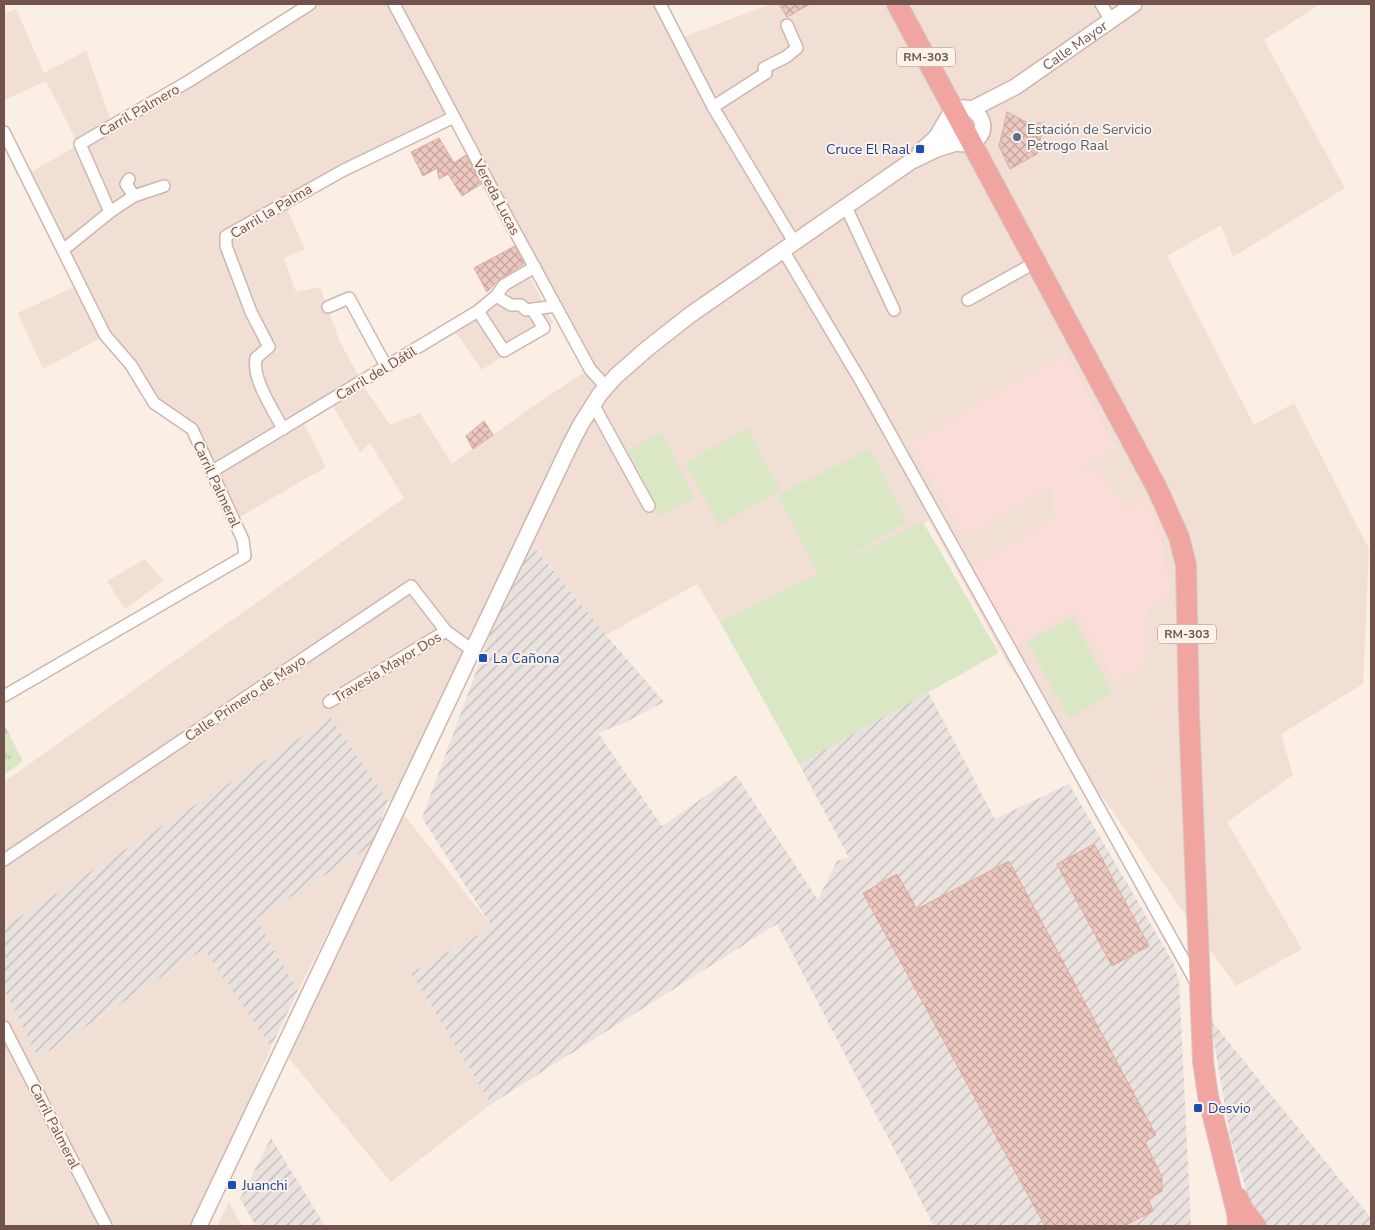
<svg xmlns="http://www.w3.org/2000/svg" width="1375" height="1230" font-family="'Nunito Sans',sans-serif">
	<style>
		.residential { fill: #f1ded4; fill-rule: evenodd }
		.commercial { fill: #faddd9 }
		.industrial { fill: url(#industrial-furrows) }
		.grass { fill: url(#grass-tufts) }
		.pitch { fill: #d9e7c4 }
		.building { fill: url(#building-cross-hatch); stroke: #dfaca0 }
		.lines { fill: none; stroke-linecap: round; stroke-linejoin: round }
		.street-casing { stroke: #cdb6af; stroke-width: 14 }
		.secondary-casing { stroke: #cfb5ac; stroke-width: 18 }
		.highway-casing { stroke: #d4cbc9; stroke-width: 22 }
		.street { stroke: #fff; stroke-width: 11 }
		.secondary { stroke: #fff; stroke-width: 15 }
		.highway { stroke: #f0a5a0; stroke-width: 20 }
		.service-dot { fill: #5c6f8a; stroke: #fdf2ea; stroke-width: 2 }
		.transit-dot { fill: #1a4fb4; stroke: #fdf2ea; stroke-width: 2 }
		.labels { text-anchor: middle; stroke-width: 4; stroke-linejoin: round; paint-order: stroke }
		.shield { fill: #fdf2ea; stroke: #9b827b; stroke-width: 1 }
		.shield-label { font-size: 12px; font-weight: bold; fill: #71524c }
		.street-label { font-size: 14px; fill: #71524c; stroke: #fdf2ea }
		.service-label { font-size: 14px; fill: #4e5e75; stroke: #fdf2ea; text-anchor: start }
		.transit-label { font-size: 14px; fill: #164399; stroke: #fdf2ea; text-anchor: start }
	</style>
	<defs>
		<pattern id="industrial-furrows" width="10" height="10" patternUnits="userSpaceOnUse" patternTransform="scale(1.25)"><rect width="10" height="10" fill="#eae2df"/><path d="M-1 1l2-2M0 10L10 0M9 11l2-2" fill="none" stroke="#c2bab7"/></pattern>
		<pattern id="grass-tufts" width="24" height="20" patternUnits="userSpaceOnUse" patternTransform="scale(1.25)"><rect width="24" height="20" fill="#d9e7c4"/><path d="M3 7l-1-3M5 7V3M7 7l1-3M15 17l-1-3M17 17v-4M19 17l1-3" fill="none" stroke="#b4bea1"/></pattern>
		<pattern id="building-cross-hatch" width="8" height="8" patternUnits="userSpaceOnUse" patternTransform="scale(1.25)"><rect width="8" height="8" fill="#edc8be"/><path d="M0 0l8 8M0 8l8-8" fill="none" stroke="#c4a59d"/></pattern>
	</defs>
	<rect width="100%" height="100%" fill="#faeee5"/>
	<path class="residential" d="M308,4h351l19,35 90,-34v-1h552l-56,36 81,148 -112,69 -12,-32 -54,31 87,169 40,-22 75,146 -6,135 -82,50 12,41 -66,47 75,127 -66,37 -228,-322 -79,-144 -209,102 -23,-38 -91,51 -79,-98 -129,270 94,120 -81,46 80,131 -100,78 -108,-131 115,-244 -10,-6 -57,-83 -327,209v-145l400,-284 -34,-55 -10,9 -30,-51 -29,17 25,49 -92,53 -42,-91 -38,-26 -48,-68 -63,34 -25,-56 62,-29 -54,-109 54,-31zM454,117l136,252 -48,31 -90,64 -32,-51 -30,12 -24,-35 -27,-50 -19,-53 -24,5 -12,-34 21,-9 -21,-47z
		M16,9l28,64 42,-22 24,67 -34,22 -30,-59 -42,19v-86z
		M528,273l25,49 -71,48 -27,-39 55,-34 -6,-12z
		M145,559l18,22 -38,28 -18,-28z
		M372,845l-74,146 -42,-72z
		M204,949l67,98 -73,179h-194v-237l34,69z
		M229,1202l13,24h-25z"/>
	<path class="commercial" d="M1066,353l50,95 -43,26 23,-7 32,41 18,-10 13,31 4,16 7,51 -23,13 -2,53 -28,22 -43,-75 -58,36 -44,-78 82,-49 -2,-32 -87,51 -56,-93z"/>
	<path class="industrial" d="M526,537l80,98 58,67 -38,20 -28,11 64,93 74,-51 82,125 19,-39 12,-3 -50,-94 129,-72 67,127 74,-35 105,180 5,18 12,244h-257l-157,-302 -286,180 -80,-131 81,-46 -70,-109z
		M331,718l57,83 -16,44 -116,74 42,72 -27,56 -67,-98 -166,109 -34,-69v-62z
		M1210,1019l161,199v8h-99l-5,-1 -18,-27 -18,-57z
		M271,1138l54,88h-69l-16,-27z"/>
	<path class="grass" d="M4,724l19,37 -19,14z"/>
	<path class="pitch" d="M748,428l16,33 17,29 -62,35 -34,-62z
		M662,432l32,66 -33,18 -33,-66z
		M870,449l37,73 -80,47 96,-47 76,131 -200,111 -79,-142 98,-48 -40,-79z
		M1072,618l40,75 -43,25 -41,-76z"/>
	<path class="building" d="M779,4h31l-23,13z
		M1007,112l21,11h16l-7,31 -27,15 -11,-23z
		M439,138l15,25 12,-8 15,29 -19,12 -14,-22 -9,5 -2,-11 -14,8 -12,-24z
		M515,246l9,18 -24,15 -13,13 -13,-24z
		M484,421l9,14 -20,14 -7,-13z
		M1094,844l55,102 -37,20 -55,-102z
		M1009,861l147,274 -11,7 17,35v14l-14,8 5,12 -29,15h-79l-182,-333 34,-19 20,35z"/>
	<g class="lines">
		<g class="street-casing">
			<path id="street" d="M394,4l111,209 85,156 16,18
				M660,4l53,103 81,135
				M1101,4l10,16
				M713,107l53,-34 -2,-5 22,-11 11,-9 -10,-23
				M4,132l101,203 26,30 23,38 38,26 51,111 2,16 -241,140
				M134,196l30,-10
				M846,207l48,103
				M110,212l24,-16 -8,-12 3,-5
				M63,250l47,-38 -30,-68 109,-63 121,-77
				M783,250l79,133 335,601
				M496,296l15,9h10l5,5 30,-4
				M968,300l68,-38
				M328,307l21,-9 37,68
				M478,311l26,40 40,-23 -12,-19
				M593,404l56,102
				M283,429c-10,-20 -31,-49 -27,-71l13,-11 -18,-35 -25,-66v-10l118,-66 110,-53
				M211,472l267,-161 18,-15 8,-11 31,-18
				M329,702l117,-71
				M4,860l407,-274 35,45 26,19
				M4,1027l102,199"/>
		</g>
		<g class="secondary-casing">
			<g id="secondary">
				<path id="s1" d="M972,109l43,-22 119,-83"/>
				<path d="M920,152c5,-5 12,-10 17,-16 8,-11 12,-30 29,-28 6,0 12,5 15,11 12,28 -41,37 -35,2"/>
				<path d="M199,1226l372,-783 10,-19 19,-30 16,-18 32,-28 42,-33 220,-153 27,-13 19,-6"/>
			</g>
		</g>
		<g class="highway-casing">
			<path id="highway" d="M897,4l260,484 22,49 7,28 3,148 14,348 5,35 29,117 1,13
				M1238,1198l5,11 13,17"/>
		</g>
		<use href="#street" class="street"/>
		<use href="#secondary" class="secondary"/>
		<use href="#highway" class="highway"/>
	</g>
	<circle class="service-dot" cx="1017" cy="137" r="5"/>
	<g class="transit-dot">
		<rect x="915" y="144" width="10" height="10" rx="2.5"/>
		<rect x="478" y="653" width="10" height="10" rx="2.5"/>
		<rect x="1193" y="1103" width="10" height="10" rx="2.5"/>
		<rect x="227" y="1180" width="10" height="10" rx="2.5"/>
	</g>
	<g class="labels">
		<g class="shield">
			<rect x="897" y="47.5" width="58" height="19" rx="4"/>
			<rect x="1158" y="624.5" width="58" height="19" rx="4"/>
		</g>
		<g class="shield-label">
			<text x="926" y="61">RM-303</text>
			<text x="1187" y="638">RM-303</text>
		</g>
		<g class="street-label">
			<text dy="5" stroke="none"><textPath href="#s1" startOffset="121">Calle Mayor</textPath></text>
			<text transform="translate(139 110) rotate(-30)" y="5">Carril Palmero</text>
			<text transform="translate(497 197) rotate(62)" y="5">Vereda Lucas</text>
			<text transform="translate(271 211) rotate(-31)" y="5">Carril la Palma</text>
			<text transform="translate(376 373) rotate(-31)" y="5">Carril del Dátil</text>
			<text transform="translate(217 484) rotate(65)" y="5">Carril Palmeral</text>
			<text transform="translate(387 667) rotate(-31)" y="5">Travesía Mayor Dos</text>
			<text transform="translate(245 698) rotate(-34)" y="5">Calle Primero de Mayo</text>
			<text transform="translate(55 1126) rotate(63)" y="5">Carril Palmeral</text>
		</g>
		<g class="service-label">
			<text x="1027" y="134">Estación de Servicio<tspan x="1027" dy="16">Petrogo Raal</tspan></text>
		</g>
		<g class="transit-label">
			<text x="910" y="154" text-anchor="end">Cruce El Raal</text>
			<text x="493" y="663">La Cañona</text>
			<text x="1208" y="1113">Desvio</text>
			<text x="242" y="1190">Juanchi</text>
		</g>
	</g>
	<rect width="1375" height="1230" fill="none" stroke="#71524c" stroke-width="10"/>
</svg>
